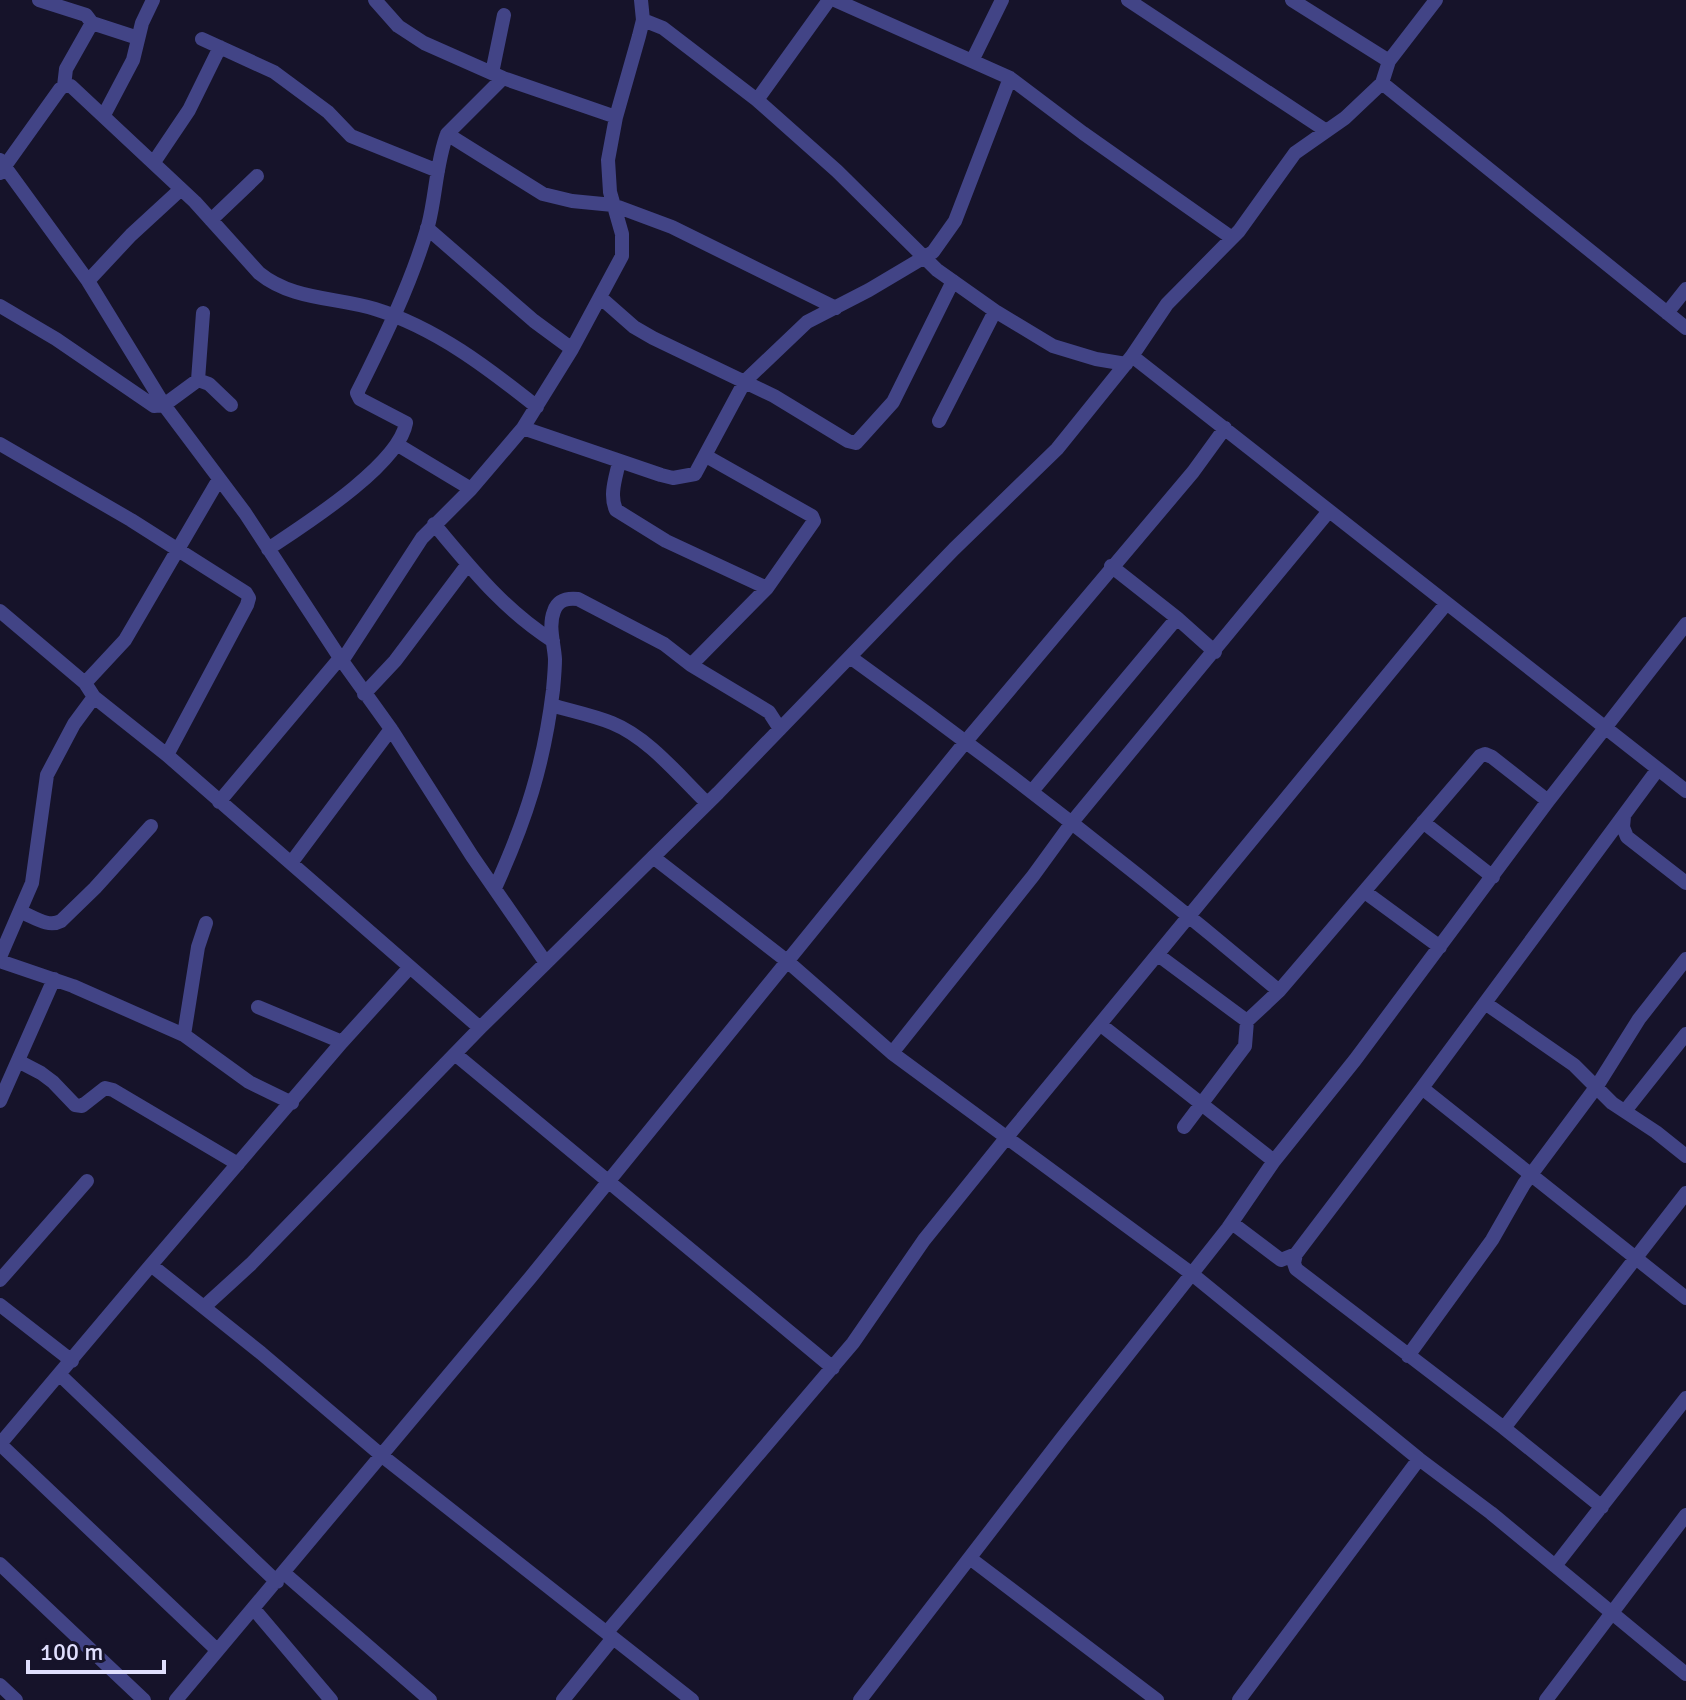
<svg xmlns="http://www.w3.org/2000/svg" width="1686" height="1700" font-family="Signika,sans-serif">
	<style>
		.lines { fill: none; stroke-linecap: round; stroke-linejoin: round }
		.minor { stroke: #424486; stroke-width: 14 }
	</style>
	<rect width="100%" height="100%" fill="#16132a"/>
	<g class="lines">
		<path class="minor" d="M39,0l47,15 6,8 46,15
			M375,0l23,26 26,17 79,35 113,39
			M835,0l175,78 73,55 149,105
			M1128,0l197,130
			M1292,0l97,61
			M643,20l20,8 94,72 80,71 100,99 58,41 58,35 43,13 30,5
			M202,39l72,33 54,40 23,24 87,35
			M973,59l29,-59
			M492,73l12,-58
			M1382,83l304,245
			M64,86l2,-17 26,-46
			M757,100l72,-100
			M104,115l29,-55 9,-37 11,-23
			M447,134l96,60 29,7 41,4 59,22 164,81
			M0,160l88,121 76,124 81,108 95,145 51,71 81,127 74,107
			M154,162l35,-52 31,-63
			M0,173l60,-84 4,-3h7l124,116 64,71c33,27 76,24 116,36 61,19 113,59 162,98
			M211,220l46,-44
			M427,228l107,93 38,28
			M88,281l43,-46 50,-46
			M601,298l33,29 19,11 121,58 74,45 8,2 37,-41 60,-121
			M0,306l56,33 98,67 10,-1 34,-25 5,-67
			M1667,313l19,-24
			M1132,356l554,435
			M198,380l11,4 22,21
			M939,421l56,-110
			M523,428l138,47 12,3 22,-4 50,-93 62,-59 62,-32 64,-38 22,-31 55,-143
			M0,444l131,76 115,73 3,5 -2,7 -80,150
			M398,445l73,44
			M619,462c-3,15 -10,33 -3,48l50,31 101,47
			M434,524c38,45 69,85 119,117
			M268,549c36,-24 131,-84 138,-126l-46,-24 -3,-6c27,-54 54,-109 71,-167 8,-30 8,-63 19,-92l56,-56
			M1111,566l66,52 38,34
			M0,611l85,72 9,14 73,58 313,273
			M850,657c148,106 290,217 429,334
			M342,661l80,-123 49,-49 52,-61 49,-79 50,-93v-22l-12,-42 -2,-32 8,-43 23,-81 4,-16 -2,-20
			M691,665l76,-77 47,-67 -2,-5 -106,-60
			M85,683l40,-43 94,-161
			M364,694l31,-33 73,-97
			M551,705c20,6 41,10 61,18 37,15 67,53 95,80
			M1033,790l144,-172
			M219,802l121,-144
			M1624,816l-1,11 4,10 59,46
			M1423,822l70,55
			M653,857l134,104 105,92 300,221 227,185 72,54 195,161
			M291,863l100,-134
			M495,888c31,-68 49,-124 58,-198 1,-11 2,-21 2,-31 -1,-16 -7,-33 -1,-48 4,-12 14,-13 24,-12l86,45 27,21 65,39 13,8 11,17
			M1365,892l75,55
			M21,912c13,5 27,16 40,9l34,-33 56,-62
			M1158,955l89,66
			M0,957l32,-74 15,-108 27,-51 20,-27
			M0,961l73,25 111,49 65,47 43,21
			M1485,1003l89,62 38,38 44,29 30,24
			M258,1007l84,35
			M1101,1025l173,136
			M184,1035l14,-88 8,-24
			M892,1053l141,-177 40,-55 256,-310
			M455,1054l378,314
			M18,1061l23,12 12,9 22,23 7,1 23,-18 8,2 125,74
			M1422,1088l264,210
			M0,1101l54,-122
			M1625,1111l61,-77
			M1184,1127l61,-81 2,-25 32,-30 201,-235 5,-2 7,3 56,44
			M1232,1223l49,37 15,-6 -2,9 2,6 208,159 98,79
			M1296,1254l126,-166 236,-319
			M151,1265l191,-223 68,-75
			M0,1280l87,-99
			M0,1305l72,56
			M205,1306l46,-42 229,-236 238,-235 236,-244 103,-100 75,-93 35,-52 72,-73 56,-78 50,-35 37,-35 7,-22 47,-61
			M1408,1356l84,-116 32,-56 73,-98 42,-67 47,-60
			M60,1375l217,207
			M1504,1428l182,-235
			M0,1444l151,-179 110,88 120,102 311,245
			M0,1444l217,206
			M971,1559l186,141
			M0,1564l144,136
			M1555,1566l131,-168
			M284,1573l146,127
			M253,1608l78,92
			M607,1632l246,-289 71,-103 83,-103 439,-533
			M0,1685l16,15
			M176,1700l354,-422 437,-538 226,-268 32,-44
			M563,1700l50,-62
			M860,1700l202,-262 166,-210 46,-67 81,-101 193,-259 138,-177
			M1239,1700l180,-241
			M1546,1700l140,-185"/>
	</g>
	<path d="M28 1660v12h136v-12" fill="none" stroke="#e0dffd" stroke-width="4"/>
	<text x="40" y="1660" font-size="24" fill="#e0dffd" stroke="#16132a" stroke-width="6" paint-order="stroke">100 m</text>
</svg>
